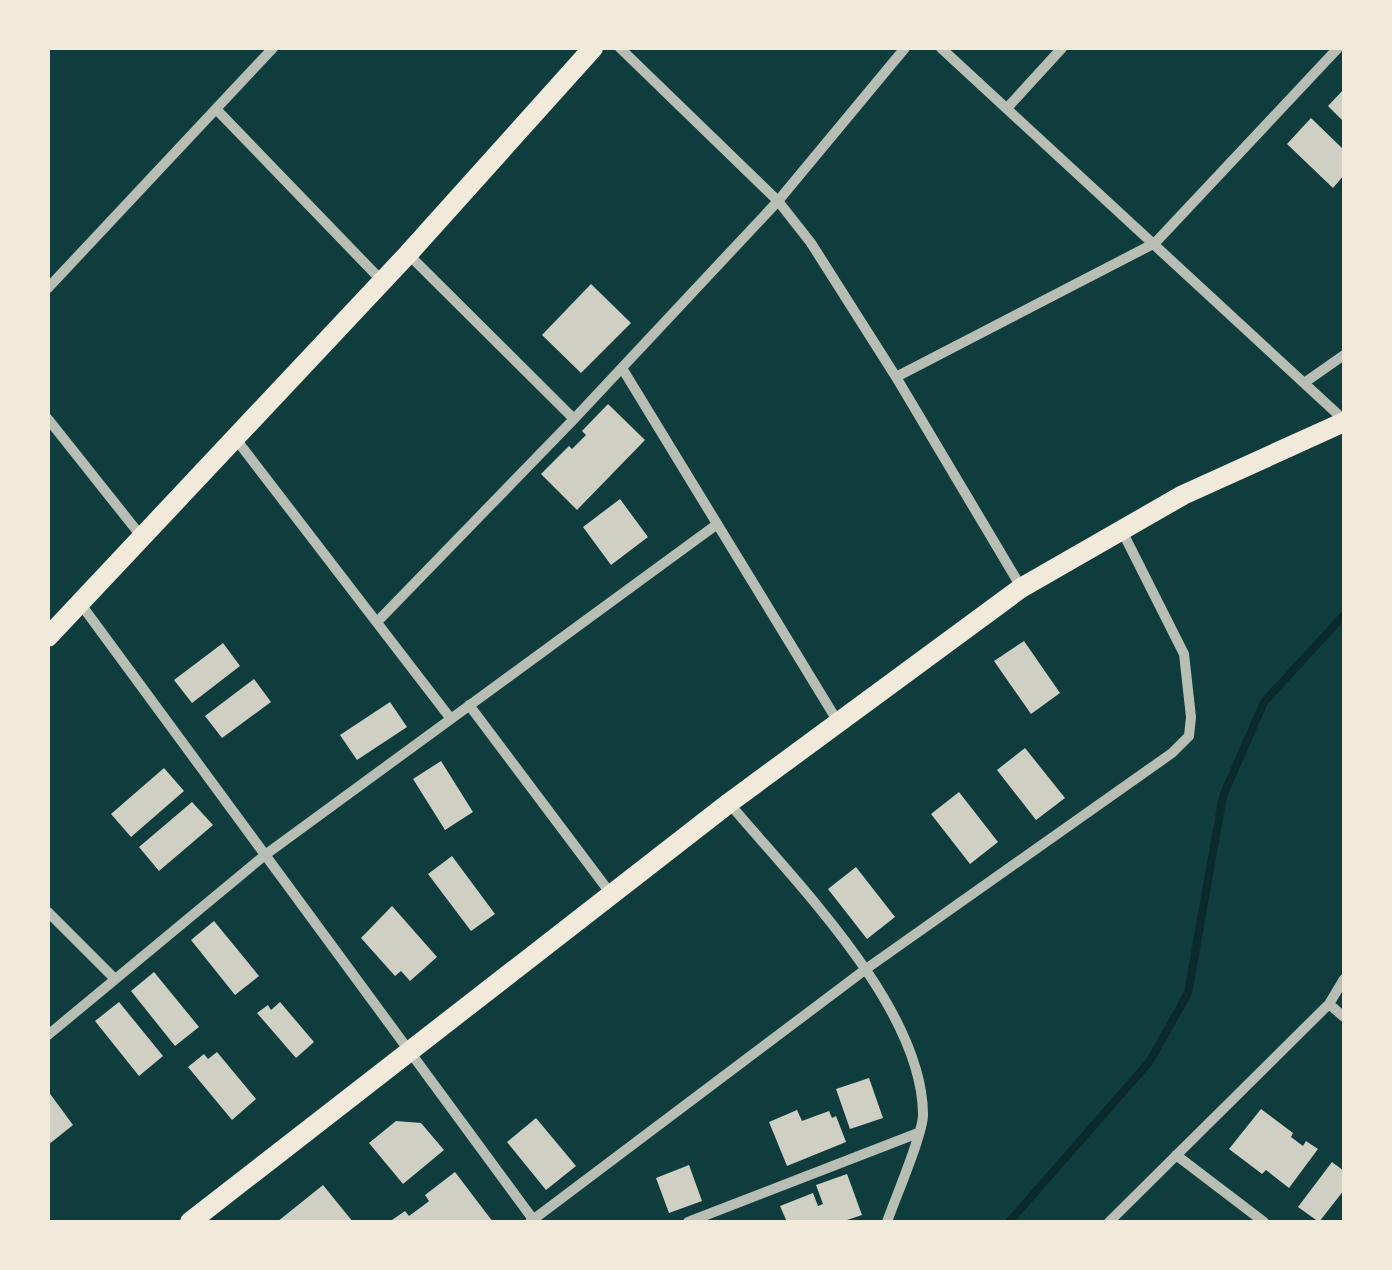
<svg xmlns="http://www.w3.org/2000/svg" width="1392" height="1270" font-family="Quicksand,sans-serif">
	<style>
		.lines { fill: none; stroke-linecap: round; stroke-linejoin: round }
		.stream { stroke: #0a2a2b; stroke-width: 8 }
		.building { fill: #cfcfc3 }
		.minor { stroke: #b8beb3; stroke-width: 10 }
		.secondary { stroke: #f1e9da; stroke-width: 20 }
	</style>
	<rect width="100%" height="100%" fill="#0f3d3e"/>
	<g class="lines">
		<path class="stream" d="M1009,1222l141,-161 38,-68 35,-197 41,-94 80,-87"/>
	</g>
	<path class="building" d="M1344,89v33l-16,-16z
		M1311,118l33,32v25l-11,13 -46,-44z
		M591,284l40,39 -50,50 -39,-38z
		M608,404l37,36 -68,70 -36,-36 28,-28 3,3 14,-14 -4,-4z
		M620,499l28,38 -37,28 -28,-38z
		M1024,641l36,52 -29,21 -37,-53z
		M223,643l17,23 -48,37 -18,-23z
		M254,679l17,23 -49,36 -17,-22z
		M390,702l17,25 -50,33 -17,-25z
		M1025,748l40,50 -29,22 -39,-50z
		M441,761l32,51 -28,18 -32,-51z
		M164,768l20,23 -53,46 -20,-23z
		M959,792l39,50 -28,22 -39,-50z
		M192,802l21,23 -54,46 -20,-24z
		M452,856l43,58 -24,17 -43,-57z
		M856,867l39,50 -28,22 -39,-50z
		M392,906l45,51 -27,24 -9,-10 -6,5 -34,-38z
		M214,921l45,55 -24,19 -44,-55z
		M154,972l45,55 -24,19 -44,-55z
		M119,1002l44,54 -24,20 -44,-55z
		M280,1002l34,40 -18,16 -39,-45 11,-8 3,5z
		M217,1052l39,47 -24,21 -44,-53 16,-13 4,5z
		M869,1078l14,40 -33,11 -14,-40z
		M48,1091l25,34 -25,20z
		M1261,1109l32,24 -2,4 12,9 3,-5 12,8 -29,39 -23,-18 -4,4 -33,-25z
		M797,1110l5,11 27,-10 3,7 4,-2 10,26 -59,24 -18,-44z
		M536,1118l40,48 -30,24 -39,-48z
		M396,1121l25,2 23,27 -41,34 -34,-41z
		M1332,1162l12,9v19l-25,32 -21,-15z
		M689,1165l13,36 -33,12 -13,-35z
		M455,1172l38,50h-104l16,-11 4,5 15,-11 5,-4 -4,-6z
		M847,1174l15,41 -21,7h-54l-7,-16 33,-13 5,13 5,-2 -7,-19z
		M323,1185l30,37h-76z"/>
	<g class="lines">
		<path class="minor" d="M620,48l158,153 33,42 85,134 125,210
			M941,48l403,372
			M1008,107l54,-59
			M217,110l165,171
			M408,254l166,165
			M48,288l225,-240
			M622,368l216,354
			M896,377l259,-134 183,-195
			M1304,383l40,-28
			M48,419l93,117
			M235,438l216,281
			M80,603l455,619
			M377,622l197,-203 204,-218 127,-153
			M469,705l142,189
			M729,803c66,79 193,204 194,311 1,18 -29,87 -36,108
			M48,912l67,67
			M1329,1004l15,13
			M48,1035l217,-180 451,-330
			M1176,1155l88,67
			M530,1222l336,-253 306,-216 17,-17 2,-19 -7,-63 -62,-123
			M688,1222l230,-89
			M1109,1222l220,-218 15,-25"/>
		<path class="secondary" d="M48,637l360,-383 185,-206
			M190,1222l539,-419 292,-215 162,-93 161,-73"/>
	</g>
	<rect width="1392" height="1270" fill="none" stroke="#f1e9da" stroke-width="100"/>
</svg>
